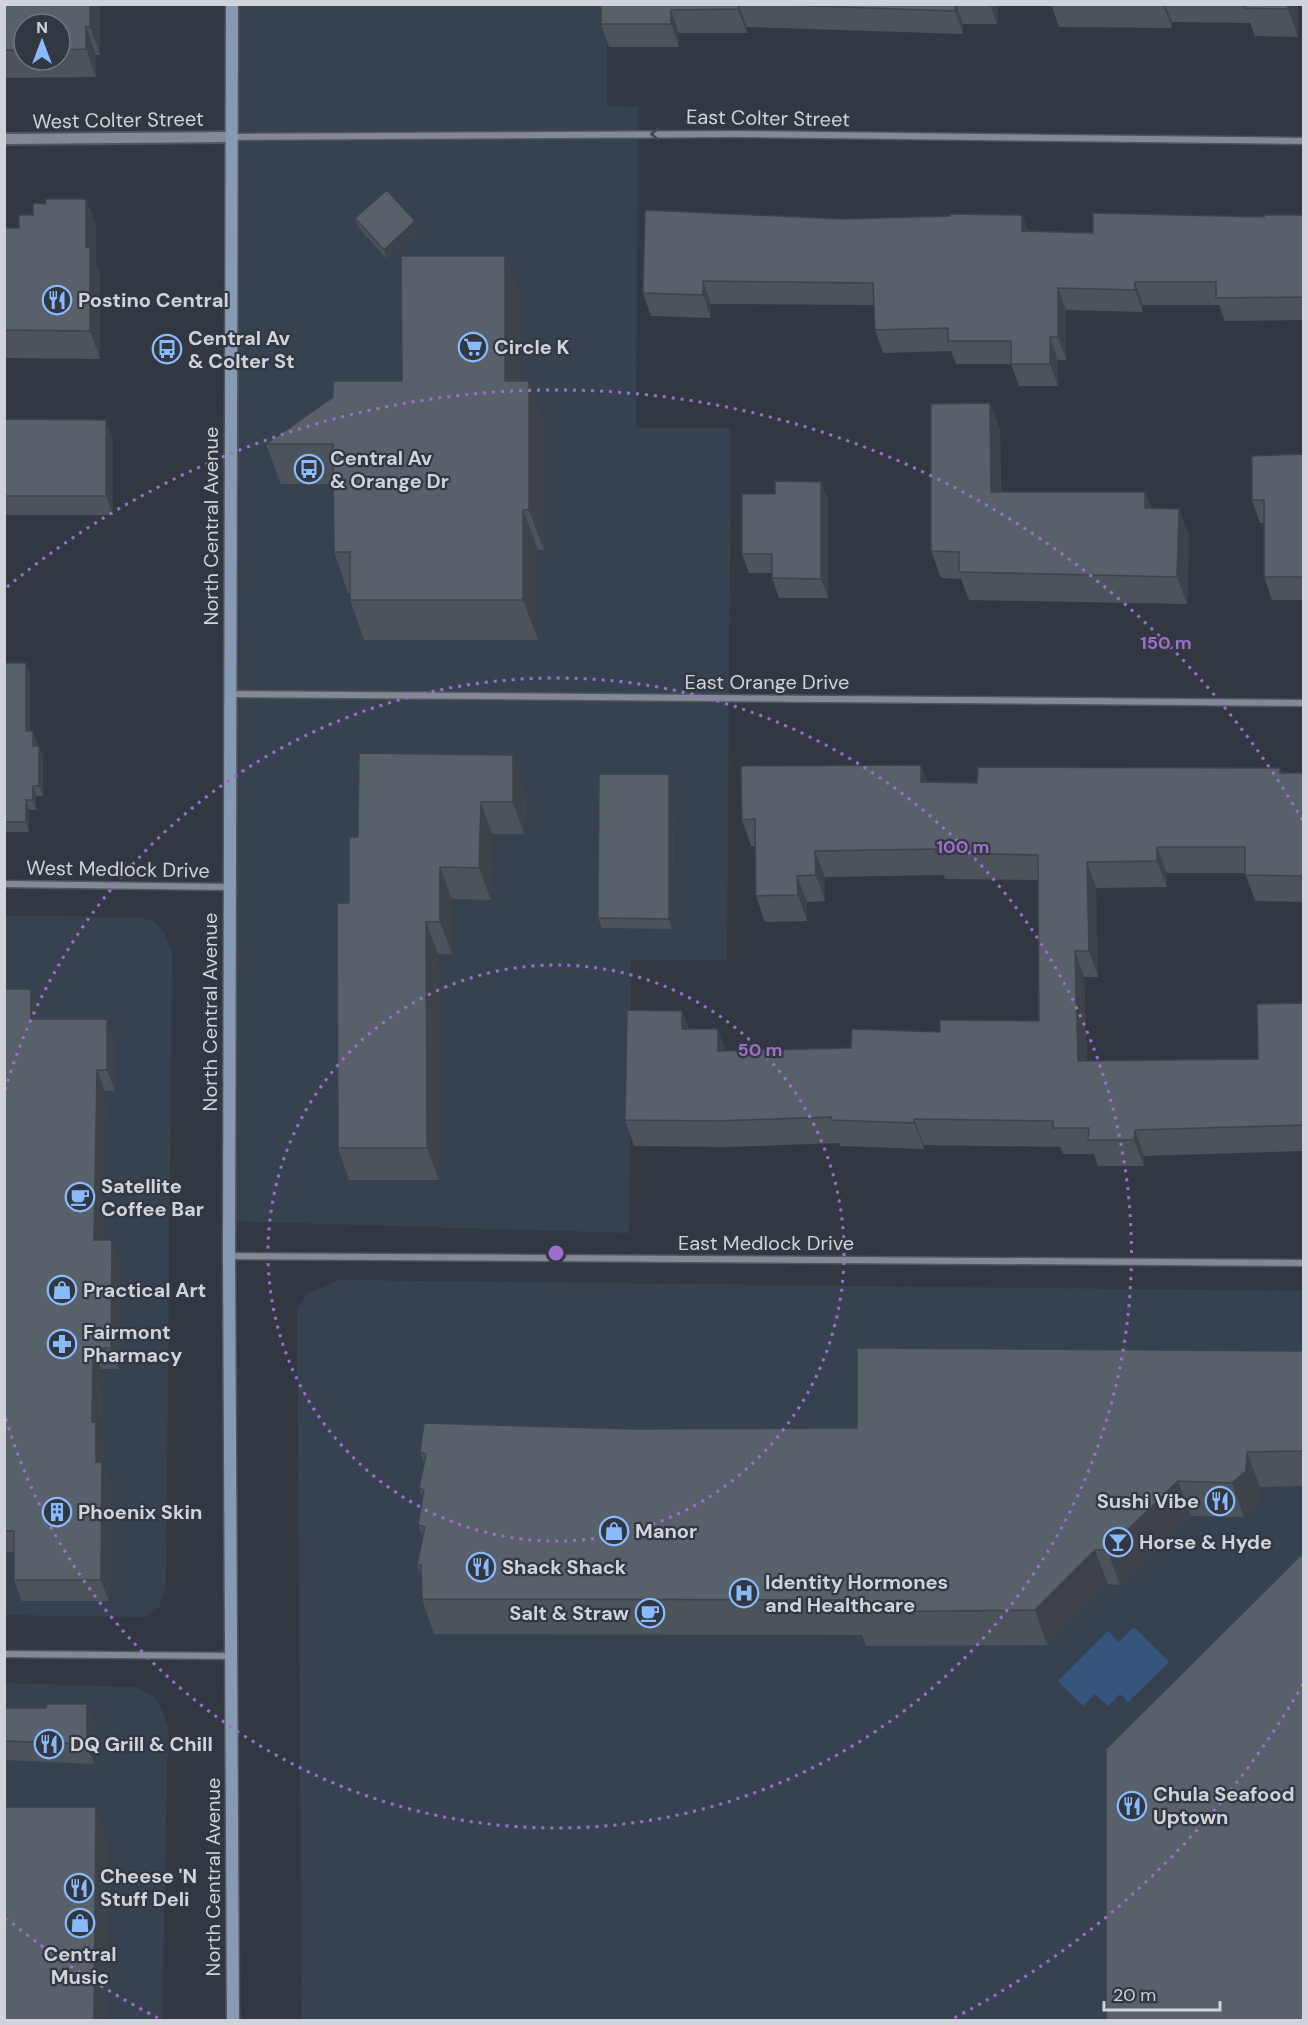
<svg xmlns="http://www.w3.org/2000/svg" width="1308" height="2025" font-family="'DM Sans',sans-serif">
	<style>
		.built { fill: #374250 }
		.green { fill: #36557d }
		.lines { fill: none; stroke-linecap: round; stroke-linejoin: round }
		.minor-casing { stroke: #50565d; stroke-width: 9 }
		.tertiary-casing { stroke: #50565d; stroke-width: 14 }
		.secondary-casing { stroke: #50565d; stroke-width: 15 }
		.minor { stroke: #838a95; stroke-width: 6 }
		.tertiary { stroke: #838a95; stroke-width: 10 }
		.secondary { stroke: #879ab4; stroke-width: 12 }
		.wall { fill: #4c535b; fill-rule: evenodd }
		.shaded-wall { fill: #3e434a }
		.building { fill: #58606a; stroke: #3e434a; stroke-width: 1.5 }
		.oneway { stroke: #424852 }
		.ring { fill: none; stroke: #9d6fca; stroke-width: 3; stroke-dasharray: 3 6 }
		.labels { text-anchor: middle; stroke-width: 4.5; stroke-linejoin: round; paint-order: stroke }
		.street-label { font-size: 20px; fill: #d0d4da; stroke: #323841 }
		.poi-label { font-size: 20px; font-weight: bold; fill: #d0d4da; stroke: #323841; text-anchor: start }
		.centre { fill: #9d6fca; stroke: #323841; stroke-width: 3 }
		.ring-label { font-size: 18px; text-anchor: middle; font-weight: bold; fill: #9d6fca; stroke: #323841; stroke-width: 4.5; stroke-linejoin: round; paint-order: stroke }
	</style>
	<rect width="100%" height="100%" fill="#323841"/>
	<path class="built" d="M233,5h374v101l31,1 -2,321h95l-4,532h-96l-2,273 -400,-12z
		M5,916l132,1 17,4 9,10 9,20 -6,635 -7,21 -14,10 -140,-2z
		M339,1280l964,11v729h-1001l-5,-711 9,-15z
		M5,1683l131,4 18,10 8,13 6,17 -6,293h-157z"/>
	<path class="green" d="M1134,1627l35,35 -41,40 -8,-8 -12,12 -13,-12 -12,12 -25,-25 50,-50 11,11z"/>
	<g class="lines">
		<g class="minor-casing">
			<path id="minor" d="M232,137l503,-3 569,7
				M230,694l1074,9
				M4,884l226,3
				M229,1256l1075,7
				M4,1654l227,2"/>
		</g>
		<g class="tertiary-casing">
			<path id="tertiary" d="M4,139l228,-2"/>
		</g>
		<g class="secondary-casing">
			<path id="secondary" d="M232,4l-3,1252 4,764"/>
		</g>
		<use href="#minor" class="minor"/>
		<use href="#tertiary" class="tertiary"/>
		<use href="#secondary" class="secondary"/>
	</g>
	<path class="wall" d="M4,4h96v51h-4v22l-92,1zM24,24h36v36h-36z
		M601,4h397l-1,20h-34v10l-216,-7v6h-68v14h-70l-8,-23z
		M1051,4h247v33l-43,-1 -5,-13 -78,-1v6l-113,-1z
		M86,199l10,28v37l4,11v84l-96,-1v-130h15l27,-24z
		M1022,215l6,16 65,2 171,-16 40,-2v105l-79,1 -6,-16h-76v7l-77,-2v50h-8v26h-39l-8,-22h-55l-5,-13 -68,2 -8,-23 -1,-25 -163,-1v14l-60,-2 -8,-23 199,-74z
		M355,218l64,13 -32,28 -28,-31z
		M505,256l15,40v85h9l15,40v129h-6v90h-174l-14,-40v-7h-2l-14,-41v-68h-53l-15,-40 136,-63z
		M990,403l10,27 1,62h144l6,16 28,1 10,27 -2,68 -218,-4 -8,-21 -20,-1 -10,-27z
		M4,419l109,20v76h-109z
		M1304,454v146h-32l-8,-23v-54h-4l-8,-23z
		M821,482l7,19v97h-49l-7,-20v-5h-23l-7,-19 33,-60z
		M4,663l26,10v58l7,10v5l6,10v40h-7v14h-7v22h-25z
		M1280,768l2,5h22v129l-49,-1 -10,-28h-78v14l-71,1 2,89h-14l3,84 171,-2 46,-56v148l-160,5v10h-46l-4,-12h-31l-3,-7 -136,-2v4l-84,-3 -1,-3 -113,4 -92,-1 -9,-26 57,-109 7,18 37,22 125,-3 89,-16 99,-11 -1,-141 -93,-1 -1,-4 -119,2v24l-18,1v19l-42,1 -9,-26 -1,-50h-4l-9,-26 185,-38 50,1z
		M673,783l-1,146 -70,-1 -4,-10z
		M525,787l-1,47h-32l-1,66 -39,-1v55h-14l1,226h-90l-11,-32 11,-245 9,-66z
		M4,989h27l7,21v9l77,22v50h-10l-3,149 18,21 -1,108h-18l-1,64 3,10v23l7,18 -1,117h-87l-8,-21v-28h-10z
		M1304,1351v135l-44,1 -1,18 -15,12 -53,-1 -71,69 -12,-1 -61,61 -181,1 -4,-11 -428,-1 -12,-35 -1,-22 -4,-13 6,-26 -5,-13 5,-27 -4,-10 5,-25 -4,-11 214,-23 223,-1z
		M87,1704l7,19v41l-90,-4v-52h42z"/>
	<path class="shaded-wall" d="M90,4h10v51l-10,-28z
		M738,4l9,23v6l-9,-24z
		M955,4h1l7,20v10l-8,-23z
		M990,4h8l-1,20z
		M1163,4h2l7,18v6z
		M1288,4h10v33l-10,-28z
		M671,10l8,23v14l-8,-23z
		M86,27l10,28v22l-10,-28z
		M86,199l10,28v37l4,11v84l-10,-28 -4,-84z
		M1022,215l9,23 -9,-7z
		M415,221l4,10 -32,28 -3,-9z
		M505,256l15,40v125l-15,-40z
		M703,281l8,23v14l-8,-23z
		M1135,282l8,23v7l-8,-22z
		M1058,288l8,22v50l-8,-23z
		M1050,337l8,23v26l-8,-22z
		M529,381l15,40v129l-15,-40z
		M990,403l10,27 1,89 -10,-27z
		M106,420l7,19v76l-7,-19z
		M821,482l7,19v97l-7,-19z
		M1145,492l10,27 -10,-11z
		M1179,509l10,27 -2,68 -10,-27z
		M523,510l15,40v90l-15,-40z
		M26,663l4,10v68l-4,-10z
		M33,731l4,10v15l-4,-10z
		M39,746l4,10v40l-4,-10z
		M513,755l12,32 -1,47 -11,-32z
		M921,765l9,26 -9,-9z
		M669,774l4,9 -1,146 -3,-10z
		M33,786l3,10v14l-3,-10z
		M26,800l3,10v22l-3,-10z
		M481,802l11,32 -1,66 -12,-32z
		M1157,847l10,26v14l-10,-26z
		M815,851l10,26v24l-9,-26z
		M1087,862l9,26 2,89 -9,-26z
		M440,867l12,32v55l-12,-32z
		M797,876l10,26v19l-9,-26z
		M426,922l12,32 1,226 -12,-32z
		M1075,951l9,26 4,110 -10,-26z
		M31,989l7,21v30l-7,-21z
		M682,1011l10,26 -10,-8z
		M107,1019l8,22v50l-8,-21z
		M718,1029l9,26 -9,-4z
		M97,1070l8,21 -3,170 -8,-21z
		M914,1119l10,26v4l-10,-26z
		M1135,1130l9,26v10l-10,-26z
		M112,1240l8,21 -1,108 -8,-21z
		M93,1348l8,21 -1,64 3,10v23l7,18 -1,117 -8,-21 -5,-118 -4,-40z
		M1247,1452l13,35 -1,18 -15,12 -12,-34z
		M1178,1481l13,35 -71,69 -13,-35z
		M1095,1550l13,34 -61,61 -12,-35z
		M87,1704l7,19v41l-7,-20z
		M96,1807l13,36 -2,177h-13z"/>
	<path class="building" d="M4,4h86v23h-4v22l-26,1v-26h-36v26h-20z
		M601,4h137v5l-67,1v14h-70z
		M755,4h200v7z
		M1245,4h43v5l-43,-1z
		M387,190l28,31 -31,29 -29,-32z
		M46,199h40v48h4v84l-86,-1v-102h15v-13h14v-12l13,1z
		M645,210l197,9 108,-3v-2l72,1v16l71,2v-20l171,4v-2h40v82l-88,1v-16h-81v8l-77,-2v49h-8v27h-39v-23h-63v-13l-73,2 -2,-47 -170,-2v14l-60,-2z
		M401,256h104v125h24v129h-6v90h-173v-48h-16l-1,-108h-67l67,-47v-16h69z
		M990,403l1,89h154v16l34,1 -2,68 -218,-5v-20l-28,-1v-147z
		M4,419l102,1v76h-102z
		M1304,454v123h-40v-77h-12v-44z
		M775,481l46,1v97l-49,-1v-24h-30v-60h33z
		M4,663h22v68h7v15h6v40h-6v14h-7v22h-22z
		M359,753l154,2v47h-32l-2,66 -39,-1v55h-14l1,226h-89l-1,-245h12v-66h9z
		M921,765v17l56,1 1,-16 302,1v5h24v103l-59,-1v-28h-88v14l-70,1 2,89h-14l3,110 180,-2 -1,-55 47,-1v122l-169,5 -1,10h-46l1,-12h-36v-7l-139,-2v4l-83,-3v-3l-114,4 -92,-1 2,-110 55,1v18h36v22l133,-3 1,-19 88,3v-12l99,1 -1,-166 -102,-2v-4l-121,2 1,24 -19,1 1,19 -42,1 -1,-77 -13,1 -1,-54z
		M599,774h70v145l-71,-1z
		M4,989h27v30h76v51h-10l-3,170h18l-1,108h-18l-1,74h4v40h6l-1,118h-87v-49h-10z
		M857,1348l447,3v100l-57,1 -1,19 -14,12 -54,-2 -71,69h-12l-60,60 -182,2v-12l-431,-1 -1,-34 -4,-1 8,-37 -7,-2 6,-35 -5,-2 7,-34 -6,-2 4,-29 210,6 223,-1z
		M1300,1556h4v464h-198v-271z
		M47,1704h40v40l-83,-3v-33h42z
		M4,1807h92l-2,213h-90z"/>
	<defs><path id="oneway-chevron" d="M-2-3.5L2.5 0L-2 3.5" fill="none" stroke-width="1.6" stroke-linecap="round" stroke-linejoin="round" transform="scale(1.5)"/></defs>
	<use class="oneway" href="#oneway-chevron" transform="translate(655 134) rotate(180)"/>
	<g class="ring">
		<circle cx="556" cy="1253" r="288"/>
		<path d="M5 1090A575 575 0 1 1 5 1416"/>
		<path d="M1303 1684A863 863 0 0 1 954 2018M158 2018A863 863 0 0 1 7 1919M7 587A863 863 0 0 1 1303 821"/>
	</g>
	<defs>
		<g id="restaurant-ring" transform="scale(1.5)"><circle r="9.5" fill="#323841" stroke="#89bafc" stroke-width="1.5"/><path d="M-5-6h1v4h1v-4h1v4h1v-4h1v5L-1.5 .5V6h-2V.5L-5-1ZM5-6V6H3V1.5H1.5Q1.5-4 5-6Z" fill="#89bafc"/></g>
		<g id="supermarket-ring" transform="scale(1.5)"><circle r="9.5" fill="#323841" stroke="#89bafc" stroke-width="1.5"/><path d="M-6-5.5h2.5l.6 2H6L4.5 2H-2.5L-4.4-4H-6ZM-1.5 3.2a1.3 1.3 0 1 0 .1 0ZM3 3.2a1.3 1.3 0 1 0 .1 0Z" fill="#89bafc"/></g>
		<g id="bus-ring" transform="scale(1.5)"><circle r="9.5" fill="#323841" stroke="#89bafc" stroke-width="1.5"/><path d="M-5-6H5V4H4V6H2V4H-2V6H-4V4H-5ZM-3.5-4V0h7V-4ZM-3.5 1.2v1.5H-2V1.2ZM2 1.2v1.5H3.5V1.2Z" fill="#89bafc"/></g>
		<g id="cafe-ring" transform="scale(1.5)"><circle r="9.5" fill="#323841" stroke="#89bafc" stroke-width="1.5"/><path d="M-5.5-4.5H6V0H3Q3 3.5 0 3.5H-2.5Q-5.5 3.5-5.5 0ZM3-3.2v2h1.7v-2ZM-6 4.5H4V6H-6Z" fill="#89bafc"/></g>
		<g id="shop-ring" transform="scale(1.5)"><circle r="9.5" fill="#323841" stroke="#89bafc" stroke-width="1.5"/><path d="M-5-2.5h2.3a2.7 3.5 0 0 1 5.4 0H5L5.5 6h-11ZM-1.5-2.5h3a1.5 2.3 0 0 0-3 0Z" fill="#89bafc"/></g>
		<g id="pharmacy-ring" transform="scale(1.5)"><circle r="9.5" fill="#323841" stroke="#89bafc" stroke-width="1.5"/><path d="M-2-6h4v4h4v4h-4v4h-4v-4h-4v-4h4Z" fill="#89bafc"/></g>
		<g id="building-ring" transform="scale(1.5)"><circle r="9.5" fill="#323841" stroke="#89bafc" stroke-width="1.5"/><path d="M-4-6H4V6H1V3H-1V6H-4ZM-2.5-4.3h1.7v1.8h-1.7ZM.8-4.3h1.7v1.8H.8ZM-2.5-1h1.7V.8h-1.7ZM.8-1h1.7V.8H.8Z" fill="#89bafc"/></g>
		<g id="bar-ring" transform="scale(1.5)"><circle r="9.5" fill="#323841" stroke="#89bafc" stroke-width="1.5"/><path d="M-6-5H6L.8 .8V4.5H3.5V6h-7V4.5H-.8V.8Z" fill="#89bafc"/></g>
		<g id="hospital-ring" transform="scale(1.5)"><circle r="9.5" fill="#323841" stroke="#89bafc" stroke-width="1.5"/><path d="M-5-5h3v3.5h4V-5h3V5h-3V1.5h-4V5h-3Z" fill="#89bafc"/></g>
	</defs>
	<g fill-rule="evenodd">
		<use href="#restaurant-ring" x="57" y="300"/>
		<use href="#supermarket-ring" x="473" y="347"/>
		<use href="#bus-ring" x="167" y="349"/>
		<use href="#bus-ring" x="309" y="469"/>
		<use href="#cafe-ring" x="80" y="1197"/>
		<use href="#shop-ring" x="62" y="1290"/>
		<use href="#pharmacy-ring" x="62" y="1344"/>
		<use href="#restaurant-ring" x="1220" y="1501"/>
		<use href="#building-ring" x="57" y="1512"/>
		<use href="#shop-ring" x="614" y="1531"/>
		<use href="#bar-ring" x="1118" y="1542"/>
		<use href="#restaurant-ring" x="481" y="1567"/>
		<use href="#hospital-ring" x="744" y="1593"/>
		<use href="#cafe-ring" x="650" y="1613"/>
		<use href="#restaurant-ring" x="49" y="1744"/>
		<use href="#restaurant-ring" x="1132" y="1806"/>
		<use href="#restaurant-ring" x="79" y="1888"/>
		<use href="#shop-ring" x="80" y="1923"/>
	</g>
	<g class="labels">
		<g class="street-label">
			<text transform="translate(768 118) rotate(1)" y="7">East Colter Street</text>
			<text transform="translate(118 120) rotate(-1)" y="7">West Colter Street</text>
			<text transform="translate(211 526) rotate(-90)" y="7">North Central Avenue</text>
			<text x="767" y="689">East Orange Drive</text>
			<text transform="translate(118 869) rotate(1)" y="7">West Medlock Drive</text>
			<text transform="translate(210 1012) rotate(-90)" y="7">North Central Avenue</text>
			<text x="766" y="1250">East Medlock Drive</text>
			<text transform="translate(213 1877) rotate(-90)" y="7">North Central Avenue</text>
		</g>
		<g class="poi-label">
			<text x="78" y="307">Postino Central</text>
			<text x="188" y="345">Central Av<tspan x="188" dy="23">&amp; Colter St</tspan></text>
			<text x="494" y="354">Circle K</text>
			<text x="330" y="465">Central Av<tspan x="330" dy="23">&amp; Orange Dr</tspan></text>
			<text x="101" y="1193">Satellite<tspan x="101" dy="23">Coffee Bar</tspan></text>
			<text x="83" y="1297">Practical Art</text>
			<text x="83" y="1339">Fairmont<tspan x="83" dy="23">Pharmacy</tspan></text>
			<text x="1199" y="1508" text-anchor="end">Sushi Vibe</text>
			<text x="78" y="1519">Phoenix Skin</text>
			<text x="635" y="1538">Manor</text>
			<text x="1139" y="1549">Horse &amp; Hyde</text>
			<text x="502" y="1574">Shack Shack</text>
			<text x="765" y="1589">Identity Hormones<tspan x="765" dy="23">and Healthcare</tspan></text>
			<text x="629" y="1620" text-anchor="end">Salt &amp; Straw</text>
			<text x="70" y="1751">DQ Grill &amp; Chill</text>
			<text x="1153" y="1801">Chula Seafood<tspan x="1153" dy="23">Uptown</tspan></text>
			<text x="100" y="1883">Cheese 'N<tspan x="100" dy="23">Stuff Deli</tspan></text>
			<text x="80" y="1961" text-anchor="middle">Central<tspan x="80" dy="23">Music</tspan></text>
		</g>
	</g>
	<circle cx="556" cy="1253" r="9" class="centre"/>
	<g class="ring-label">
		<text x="1166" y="649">150 m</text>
		<text x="963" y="853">100 m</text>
		<text x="760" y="1056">50 m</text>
	</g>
	<rect width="1308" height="2025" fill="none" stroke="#d0d4da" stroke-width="12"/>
	<g transform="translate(42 42)"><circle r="28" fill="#323841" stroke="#71767e" stroke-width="1.5"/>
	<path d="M0-4.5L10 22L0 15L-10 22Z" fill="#89bafc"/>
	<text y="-9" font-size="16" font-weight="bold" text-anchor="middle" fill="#d0d4da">N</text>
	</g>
	<path d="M1104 2001v9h116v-9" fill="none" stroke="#d0d4da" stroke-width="3"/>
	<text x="1113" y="2001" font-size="18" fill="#d0d4da" stroke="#323841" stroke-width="4.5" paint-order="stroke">20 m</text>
</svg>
